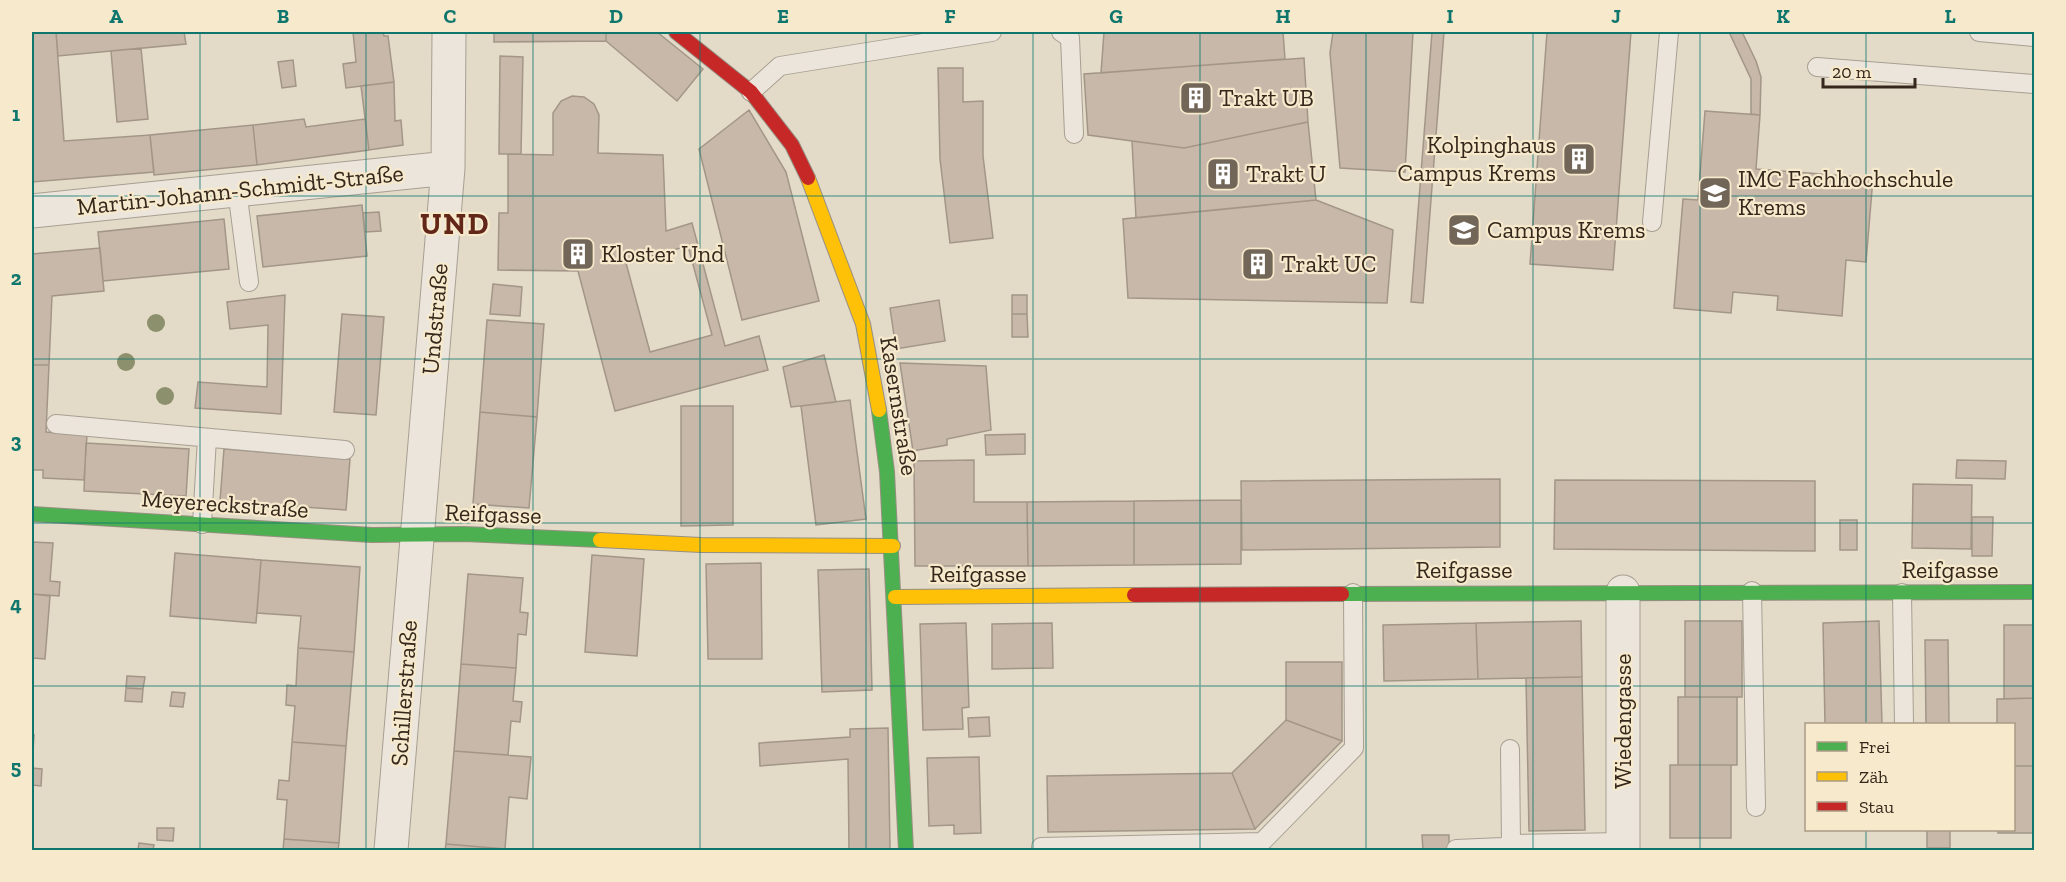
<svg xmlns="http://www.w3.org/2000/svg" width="2066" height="882" font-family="'Zilla Slab',serif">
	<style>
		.building { fill: #c7b8a9; stroke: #a39688; stroke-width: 1.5; fill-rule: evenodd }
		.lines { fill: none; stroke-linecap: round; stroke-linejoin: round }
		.lane-casing { stroke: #a89f92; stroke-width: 20 }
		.street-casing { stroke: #a89f92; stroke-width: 35 }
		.fast-casing { stroke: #978f82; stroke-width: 16 }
		.slow-casing { stroke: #978f82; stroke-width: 16 }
		.jam-casing { stroke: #978f82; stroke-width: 16 }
		.lane { stroke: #ebe5db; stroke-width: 18 }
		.street { stroke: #ebe5db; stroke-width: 33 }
		.fast { stroke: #4caf50; stroke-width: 14 }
		.slow { stroke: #ffc107; stroke-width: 14 }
		.jam { stroke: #c62828; stroke-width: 14 }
		.tree { fill: #8d906c }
		.grid { fill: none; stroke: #0f766e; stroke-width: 1.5; stroke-opacity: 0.55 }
		.labels { text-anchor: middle; stroke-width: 4.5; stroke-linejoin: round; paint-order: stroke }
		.poi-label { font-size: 24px; fill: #35271b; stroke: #f6e9cc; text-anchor: start }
		.street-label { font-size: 24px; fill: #35271b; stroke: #f6e9cc }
		.district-label { font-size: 30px; font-weight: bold; letter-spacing: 1.5px; fill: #632719; stroke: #f6e9cc }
		.neatline { fill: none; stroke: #0f766e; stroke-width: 2 }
		.grid-label { font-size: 20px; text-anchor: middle; font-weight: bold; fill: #0f766e }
	</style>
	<rect width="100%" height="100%" fill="#e3dbc8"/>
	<path class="building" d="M32,32h24l8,109 86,-6 4,37 -122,10z
		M56,32h128l2,12 -128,12z
		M353,32h30l1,4h4l6,46 -48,6 -3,-24 13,-2z
		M494,32h112v9l-112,1z
		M606,32h51l46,37 -26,32 -71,-60z
		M1104,32h179l2,27 -184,14z
		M1333,32h80l-8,140 -65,-4 -10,-115z
		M1432,32h12l-21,271 -12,-1z
		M1547,32h84l-18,238 -83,-6z
		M1729,32h13l14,29 5,16 -1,38 -9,-1v-35z
		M141,48l7,71 -31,3 -6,-71z
		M500,56l23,1 -2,97h-22z
		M1304,58l4,64 -124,26 -96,-13 -4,-61z
		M293,60l3,26 -14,2 -4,-26z
		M938,68h25v34l20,-1v55l10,82 -43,5 -10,-84z
		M394,82l1,39 6,-1 2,25 -34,5 -8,-64z
		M572,96l12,1 10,7 5,11 -1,38 65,2 3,76 26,-8 33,123 34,-10 9,34 -153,41 -37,-140 -80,-1 1,-57h9v-59l45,1v-42l8,-12zM688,246l24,89 -62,17 -24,-89z
		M749,110l37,62 33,129 -77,19 -43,-171z
		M1705,111l55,4 -4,54 117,9 -7,84 -20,-2 -4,56 -65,-6 1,-14 -45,-4 -2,21 -57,-5 9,-109 15,1z
		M304,119l2,8 59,-8 4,31 -112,15 -4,-40z
		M1308,122l8,78 -180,18 -4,-77 52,7z
		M253,125l4,40 -103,10 -4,-40z
		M1316,200l77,30 -6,73 -259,-5 -5,-79z
		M362,205l5,51 -104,11 -6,-51z
		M379,212l2,19 -16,1 -2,-19z
		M224,219l5,50 -126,12 -5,-49z
		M100,248l4,43 -52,5 -3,69h-17v-111z
		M493,284l29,3 -2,29 -30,-2z
		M285,295l-4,119 -86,-6 3,-26 69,5 1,-62 -38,4 -3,-27z
		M1012,295h15v19h-15z
		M939,300l6,41 -49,8 -6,-41z
		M342,314l42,3 -8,98 -42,-3z
		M1012,314h15l1,23h-16z
		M487,320l57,4 -7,93 -57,-5z
		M824,355l12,47 -45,5 -8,-40z
		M900,363l86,3 5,64 -44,9v6l-34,6z
		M32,365h17l-3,67 41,3 -3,45 -41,-2v-8h-11z
		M850,400l16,119 -50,6 -15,-119z
		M681,406h52v119l-52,1z
		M480,412l57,5 -8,91 -56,-4z
		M1025,434v20l-39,1 -1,-20z
		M86,443l103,6 -3,47 -102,-5z
		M224,449l126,10 -4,51 -126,-9z
		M974,460v42h53l1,64h-113l-1,-105z
		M1957,460l49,1 -1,18 -49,-1z
		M1500,479v68l-258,3 -1,-69z
		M1555,480l260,1v70l-261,-2z
		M1913,484l59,1 -1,64 -59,-1z
		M1241,500v64l-107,1v-64z
		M1134,501v64l-106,1 -1,-64z
		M1972,517h21l-1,39h-20z
		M1840,520h17v30h-17z
		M32,542l21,1 -3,38 10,1 -1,14 -27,-2z
		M175,553l86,7 -5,63 -86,-7z
		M592,555l52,4 -7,97 -52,-4z
		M261,560l99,7 -6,85 -56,-4 3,-32 -44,-3z
		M761,563l1,96h-54l-2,-95z
		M869,569l3,121 -50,2 -4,-122z
		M468,574l55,4 -3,34 8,1 -2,22 -8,-1 -2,34 -55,-4z
		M32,594l18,2 -5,63 -13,-1z
		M1581,621l1,56 -104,2 -2,-56z
		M1685,621h57v76h-57z
		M1879,621l3,103h-57l-2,-101z
		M966,623l3,84 -7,1 1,21 -40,1 -3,-106z
		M1052,623l1,45 -61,1v-45z
		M1476,623l2,56 -94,2 -1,-56z
		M2004,625h30v73l-30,1z
		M1925,640h23l1,84h-23z
		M298,648l56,4 -8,94 -54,-4 3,-36 -9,-1 1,-20 9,1z
		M1286,662h56v79l-56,-21z
		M461,664l55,4 -3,33 9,1 -2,20 -9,-1 -3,34 -54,-4z
		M127,676l18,1 -2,12 -17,-1z
		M1582,677l3,153 -56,1 -3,-153z
		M126,688l17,1 -1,13 -17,-1z
		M172,692l13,1 -2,14 -13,-1z
		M1678,697h59v68h-59z
		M2034,698v68h-20v-42h-17v-25z
		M989,717l1,19 -21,1 -1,-19z
		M1286,720l56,21 -87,88 -23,-56z
		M888,728l2,122h-41l-1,-91 -88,7 -1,-23 91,-6v-8z
		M32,735h2l-2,33 10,1 -1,17 -9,-1z
		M292,742l54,4 -7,97 -55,-4 3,-39 -10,-1 2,-19 10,1z
		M454,751l77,6 -4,42 -18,-2 -4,52 -59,-5z
		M979,757l2,76 -27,1v-9l-25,1 -2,-68z
		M1670,765h61v73h-61z
		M2014,766h20v67h-36v-3h16z
		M1232,773l23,56 -207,3 -1,-56z
		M157,828h17l-1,13 -16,-1z
		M1927,830h23v18h-23z
		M1422,835h27v15h-26z
		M284,839l55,4 -1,7h-55z
		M139,843l15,2 -1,5h-15z
		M446,844l59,5v1h-60z"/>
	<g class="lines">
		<g class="lane-casing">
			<path id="lane" d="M1061,32l9,6 4,96
				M1979,32l55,5
				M1817,67l217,17
				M751,92l29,-26 212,-34
				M237,190l12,92
				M1652,222l17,-190
				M56,424l289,26
				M202,524l5,-86
				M1752,591l4,216
				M1902,593l2,131
				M1510,749l1,95 112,-2
				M1041,847l221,-5 92,-94 -1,-155
				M1456,849l47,-2 8,-3"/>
		</g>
		<g class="street-casing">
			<path id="street" d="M32,211l416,-43
				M1623,592v258
				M391,850l57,-682 1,-136"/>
		</g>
		<g class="fast-casing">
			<path id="fast" d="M879,410l8,62 19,378
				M32,514l340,21 92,-1 136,6
				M1342,594l692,-2"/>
		</g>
		<g class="slow-casing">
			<path id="slow" d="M808,178l55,146 16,86
				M600,540l101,5 192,1
				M895,597l239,-2"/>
		</g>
		<g class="jam-casing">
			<path id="jam" d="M676,32l75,60 41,53 16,33
				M1134,595l208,-1"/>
		</g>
		<use href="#lane" class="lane"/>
		<use href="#street" class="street"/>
		<use href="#fast" class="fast"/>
		<use href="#slow" class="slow"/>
		<use href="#jam" class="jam"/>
	</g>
	<g class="tree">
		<circle cx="156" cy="323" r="9"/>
		<circle cx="126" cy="362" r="9"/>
		<circle cx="165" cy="396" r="9"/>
	</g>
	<path class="grid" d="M200,32v818M366,32v818M533,32v818M700,32v818M866,32v818M1033,32v818M1200,32v818M1366,32v818M1533,32v818M1700,32v818M1866,32v692M32,196h2002M32,359h2002M32,523h2002M32,686h2002M1866,830v20"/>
	<defs>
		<g id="building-square" transform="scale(1.725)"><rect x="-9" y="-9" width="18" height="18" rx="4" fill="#726658" stroke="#f6e9cc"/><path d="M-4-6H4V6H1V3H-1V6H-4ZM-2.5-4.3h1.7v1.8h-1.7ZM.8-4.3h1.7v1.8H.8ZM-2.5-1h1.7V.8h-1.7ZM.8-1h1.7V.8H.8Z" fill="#fff"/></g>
		<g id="university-square" transform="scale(1.725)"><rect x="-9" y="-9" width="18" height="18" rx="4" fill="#726658" stroke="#f6e9cc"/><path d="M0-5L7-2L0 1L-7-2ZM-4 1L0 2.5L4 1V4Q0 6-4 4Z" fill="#fff"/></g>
	</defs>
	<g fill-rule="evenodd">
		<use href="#building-square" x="1196" y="98"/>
		<use href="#building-square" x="1579" y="159"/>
		<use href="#building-square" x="1223" y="174"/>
		<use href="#university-square" x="1715" y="193"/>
		<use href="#university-square" x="1464" y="230"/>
		<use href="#building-square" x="578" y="254"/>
		<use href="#building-square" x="1258" y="264"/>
	</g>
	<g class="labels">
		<g class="poi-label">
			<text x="1219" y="106">Trakt UB</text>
			<text x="1556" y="153" text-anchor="end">Kolpinghaus<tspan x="1556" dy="28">Campus Krems</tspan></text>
			<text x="1246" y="182">Trakt U</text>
			<text x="1738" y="187">IMC Fachhochschule<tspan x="1738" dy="28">Krems</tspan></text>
			<text x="1487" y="238">Campus Krems</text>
			<text x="601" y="262">Kloster Und</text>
			<text x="1281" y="272">Trakt UC</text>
		</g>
		<g class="street-label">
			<text transform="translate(240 190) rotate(-6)" y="8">Martin-Johann-Schmidt-Straße</text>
			<text transform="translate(435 319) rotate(-85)" y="8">Undstraße</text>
			<text transform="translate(899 406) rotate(81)" y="8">Kasernstraße</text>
			<text transform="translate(225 504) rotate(4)" y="8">Meyereckstraße</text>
			<text transform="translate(493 514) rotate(2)" y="8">Reifgasse</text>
			<text x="1464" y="578">Reifgasse</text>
			<text x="1950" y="578">Reifgasse</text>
			<text x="978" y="582">Reifgasse</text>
			<text transform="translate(404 693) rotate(-86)" y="8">Schillerstraße</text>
			<text transform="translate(1623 721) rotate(-90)" y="8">Wiedengasse</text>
		</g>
		<g class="district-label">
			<text x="455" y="234">UND</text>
		</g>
	</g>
	<rect width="2066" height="882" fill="none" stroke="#f6e9cc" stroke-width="66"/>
	<rect x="1805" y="723" width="210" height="108" fill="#f6e9cc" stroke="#a99b85" stroke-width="1.5"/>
	<rect x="1817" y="742" width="30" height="9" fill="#4caf50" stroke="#a99b85" stroke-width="1.5"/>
	<text x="1859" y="753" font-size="18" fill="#35271b">Frei</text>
	<rect x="1817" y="772" width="30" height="9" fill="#ffc107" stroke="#a99b85" stroke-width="1.5"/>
	<text x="1859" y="783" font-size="18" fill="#35271b">Zäh</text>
	<rect x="1817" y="802" width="30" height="9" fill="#c62828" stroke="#a99b85" stroke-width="1.5"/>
	<text x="1859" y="813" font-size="18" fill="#35271b">Stau</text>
	<path d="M1823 78v9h92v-9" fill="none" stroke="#35271b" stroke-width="3"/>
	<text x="1832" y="78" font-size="18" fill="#35271b" stroke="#f6e9cc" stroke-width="4.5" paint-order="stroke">20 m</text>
	<rect x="33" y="33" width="2000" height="816" class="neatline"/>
	<g class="grid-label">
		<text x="116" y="23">A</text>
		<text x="283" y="23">B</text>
		<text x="450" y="23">C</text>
		<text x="616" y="23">D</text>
		<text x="783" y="23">E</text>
		<text x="950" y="23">F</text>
		<text x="1116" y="23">G</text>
		<text x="1283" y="23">H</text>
		<text x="1450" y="23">I</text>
		<text x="1616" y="23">J</text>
		<text x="1783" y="23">K</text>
		<text x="1950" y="23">L</text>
		<text x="16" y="121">1</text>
		<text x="16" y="285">2</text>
		<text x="16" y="448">3</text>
		<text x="16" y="611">4</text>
		<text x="16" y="774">5</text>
	</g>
</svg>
